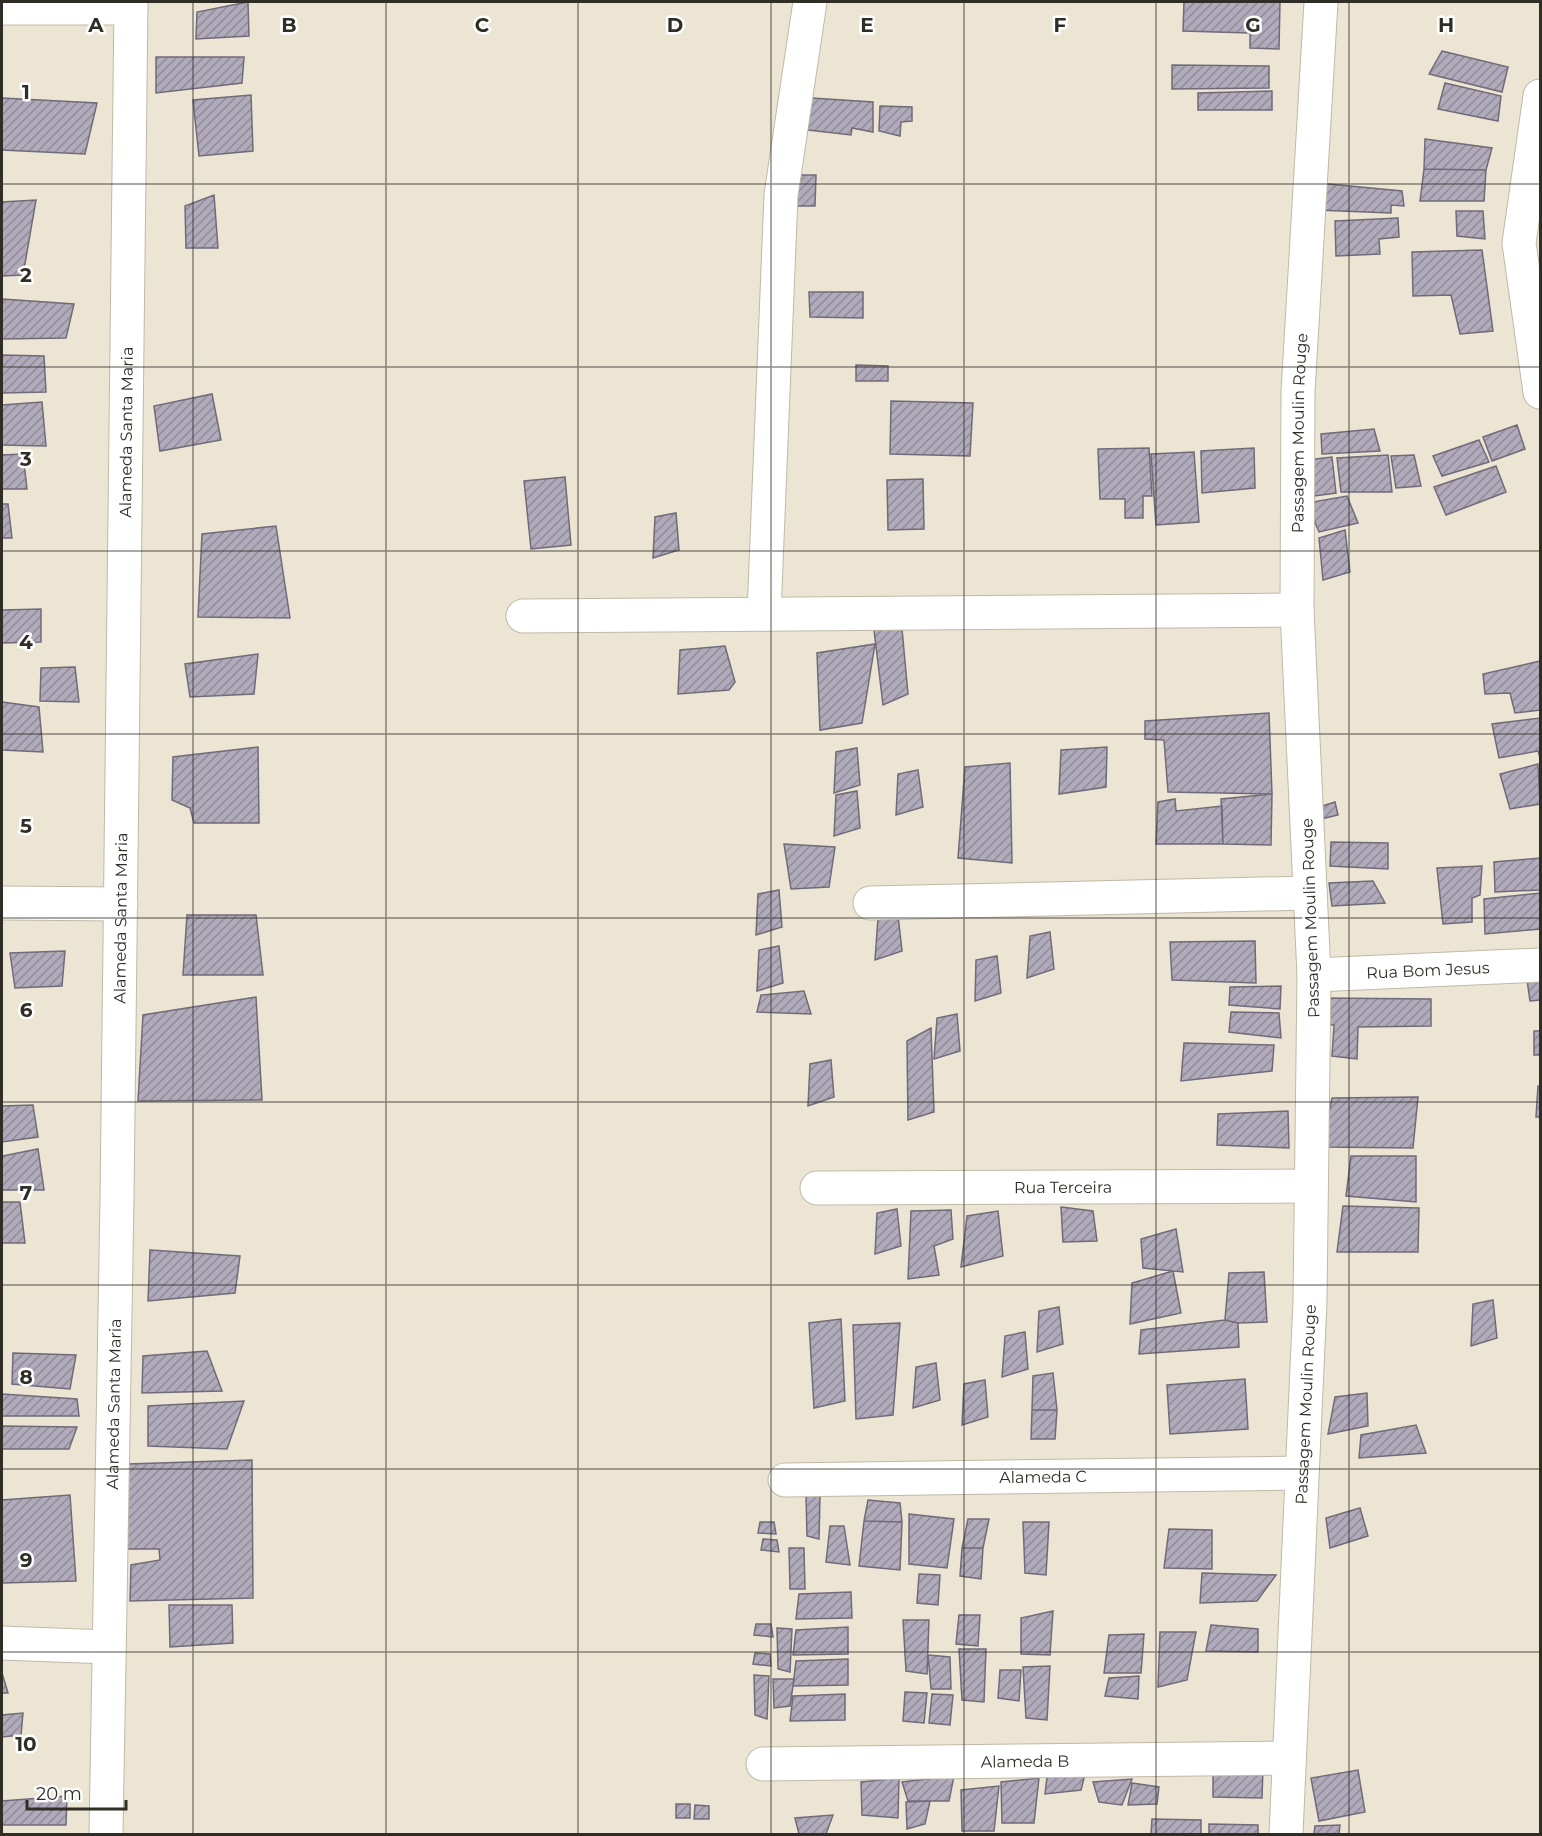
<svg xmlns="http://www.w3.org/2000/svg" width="1542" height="1836" font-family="Montserrat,sans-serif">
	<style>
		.building { fill: url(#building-hatch); stroke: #716a79; stroke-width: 1.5 }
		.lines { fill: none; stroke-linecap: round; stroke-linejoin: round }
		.minor-casing { stroke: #c0b9a8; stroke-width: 35 }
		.minor { stroke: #fff; stroke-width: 33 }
		.grid { fill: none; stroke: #2f2d26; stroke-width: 1.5; stroke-opacity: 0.55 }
		.labels { text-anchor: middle; stroke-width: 5; stroke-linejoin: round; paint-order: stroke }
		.street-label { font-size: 16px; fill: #2f2d26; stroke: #fff }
		.grid-label { font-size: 20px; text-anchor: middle; font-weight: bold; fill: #2f2d26; stroke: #fff; stroke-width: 5; stroke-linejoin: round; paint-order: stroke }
	</style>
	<defs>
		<pattern id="building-hatch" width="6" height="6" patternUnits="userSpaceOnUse" patternTransform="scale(1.5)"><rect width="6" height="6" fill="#b1aabb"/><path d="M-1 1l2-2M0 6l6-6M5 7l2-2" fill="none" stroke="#908b98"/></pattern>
	</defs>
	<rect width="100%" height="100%" fill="#ece5d4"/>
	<path class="building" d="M248,2l1,34 -53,3 1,-27z
		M1184,2h96l-1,47 -29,-1v-15l-67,-2z
		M1442,51l66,16 -6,25 -73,-18z
		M156,57h88l-2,26 -86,10z
		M1172,65l97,1v22l-97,1z
		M1445,83l56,13 -3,25 -60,-12z
		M1272,91v19h-74v-17z
		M251,95l2,56 -54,5 -6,-56z
		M796,97l77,5v30l-21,-4 -1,7 -60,-7z
		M2,98l95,5 -12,51 -83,-4z
		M880,106l32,1v14l-11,1 -1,14 -21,-5z
		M1425,139l67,9 -6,22 -62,-1z
		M1424,169l62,1 -2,31h-64z
		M790,175h26l-1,31h-25z
		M1318,183l84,8 2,15 -13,-1v8l-75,-3z
		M214,195l4,53h-32l-1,-42z
		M36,200l-13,75 -21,1v-74z
		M1456,211h27l2,28 -28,-3z
		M1398,218l1,19 -20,2 1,15 -44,2 -1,-35z
		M1482,250l11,81 -33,3 -9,-39 -38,1 -1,-44z
		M809,292h54v26l-53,-1z
		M2,299l72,5 -8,34 -64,1z
		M2,355l42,1 2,36 -44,1z
		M856,365l32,1v15h-32z
		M212,394l9,46 -61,11 -6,-45z
		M891,401l82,2 -3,53 -80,-2z
		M42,402l4,44 -44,-1v-40z
		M1517,425l8,24 -33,12 -9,-24z
		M1374,429l6,22 -58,3 -1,-20z
		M1479,440l10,22 -47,14 -9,-20z
		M1149,448l3,48h-9v22h-18v-19h-25l-2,-50z
		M1254,448l1,40 -53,5 -1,-42z
		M1194,452l5,70 -43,3 -5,-71z
		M23,454l4,35h-25v-34z
		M1388,455l4,37h-51l-4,-34z
		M1414,455l7,31 -25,2 -5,-32z
		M1332,457l4,36 -29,4v-37z
		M1496,466l10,26 -60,23 -12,-28z
		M565,477l6,68 -40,4 -7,-68z
		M923,479l1,50 -36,1 -1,-50z
		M1347,496l11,27 -39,9 -12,-29z
		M2,504h6l4,34h-10z
		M676,513l3,37 -26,8 2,-41z
		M276,526l14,92 -92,-1 4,-83z
		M1345,530l5,42 -27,8 -4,-42z
		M41,609v33l-39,1v-33z
		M902,629l6,65 -25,11 -9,-75z
		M875,644l-13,79 -42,7 -3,-77z
		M725,646l10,36 -6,8 -51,4 2,-44z
		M258,654l-4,40 -64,3 -5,-33z
		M1540,661v49l-25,3 -5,-20 -25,1 -2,-20z
		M75,667l4,35 -39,-1 1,-33z
		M2,702l37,5 4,45 -41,-2z
		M1269,713l3,81 -104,-2 -4,-52 -19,-1v-18z
		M1540,718v40l-2,-7 -39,7 -7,-34z
		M258,747l1,76h-65l-4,-15 -18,-8 1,-43z
		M1107,747l-1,40 -47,7 2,-44z
		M857,748l3,37 -26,8 2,-41z
		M1010,763l2,100 -54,-5 7,-91z
		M1538,764l2,40 -30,5 -10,-35z
		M918,770l5,37 -27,8 2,-41z
		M857,791l3,37 -26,8 2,-41z
		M1272,794l-1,51 -48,-1 -2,-45z
		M1175,799l1,12 46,-5 1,38h-67l2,-42z
		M1335,802l3,13 -17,4 -2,-12z
		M1331,842l57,1v26l-58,-3z
		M784,844l51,3 -6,40 -38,2z
		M1540,858v32l-45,2 -1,-30z
		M1482,866l-2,29 -8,3v24l-29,2 -6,-56z
		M1373,881l12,22 -53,3 -3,-23z
		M779,890l3,37 -26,8 2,-41z
		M1540,893v36l-55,5 -1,-35z
		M187,915h69l7,60h-80z
		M898,915l4,36 -27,9 3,-42z
		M1050,932l4,37 -27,9 3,-42z
		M1255,941l1,42 -84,-3 -2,-38z
		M779,946l4,37 -26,8 2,-41z
		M65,951l-3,35 -47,2 -5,-35z
		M997,956l4,37 -26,8 1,-41z
		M1540,979v21l-10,1 -3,-21z
		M1281,986l-1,23 -51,-4 1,-18z
		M804,991l7,23 -54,-2 4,-17z
		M256,997l6,103 -124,1 5,-86z
		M1323,998l108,1v27l-73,1 -1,32 -25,-3 2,-31h-13z
		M1231,1012l48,1 2,25 -52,-6z
		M957,1014l3,37 -26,8 3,-41z
		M931,1028l3,84 -26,8 -1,-79z
		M1534,1031h6v24h-6z
		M1184,1043l90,2 -2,26 -91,10z
		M831,1060l3,37 -26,9 2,-42z
		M1538,1086h2v31h-4z
		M1418,1097l-5,51 -91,-1 10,-49z
		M33,1105l5,32 -36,5v-36z
		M1288,1111l1,37 -72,-3 1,-31z
		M38,1149l6,41h-42v-34z
		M1351,1156h65v46l-70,-6z
		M2,1202h18l5,41h-23z
		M1343,1206l76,2 -1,44h-81z
		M1061,1207l32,4 4,30 -34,1z
		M897,1209l4,37 -26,8 2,-41z
		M951,1210l2,29 -19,7 5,29 -31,4 3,-68z
		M998,1211l5,45 -42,11 6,-51z
		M1176,1229l7,43 -40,-4 -2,-29z
		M150,1250l90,6 -5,37 -87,8z
		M1173,1271l8,42 -51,11 2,-41z
		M1264,1272l3,50 -29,1 -13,-3 4,-47z
		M1493,1300l4,38 -26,8 2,-42z
		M1059,1307l4,37 -26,8 2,-41z
		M841,1319l4,82 -31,7 -5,-85z
		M1225,1320l13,3 1,24 -100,7 2,-24z
		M900,1323l-7,92 -37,4 -3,-94z
		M1025,1332l3,37 -26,8 3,-41z
		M207,1351l15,40 -80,2 1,-37z
		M13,1353l63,2 -6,34 -58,-5z
		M936,1363l4,37 -27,8 3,-41z
		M1053,1373l4,37h-25l1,-34z
		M1245,1379l3,50 -78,5 -3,-49z
		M985,1380l3,37 -26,8 2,-41z
		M1367,1393l1,33 -40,8 7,-37z
		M2,1394l75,5 2,17h-77z
		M244,1401l-17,48 -79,-3v-40z
		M1032,1410h25l-2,29h-24z
		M1416,1425l10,28 -67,5 2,-23z
		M2,1426l75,1 -8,22h-67z
		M252,1460l1,138 -123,3 1,-36 29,-5 -1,-11h-32l1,-85z
		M70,1495l6,86 -74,2v-83z
		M806,1496h14l-1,43 -12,-3z
		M868,1500l32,3 2,19 -38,-1z
		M1360,1508l8,28 -38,12 -4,-30z
		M909,1514l45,5 -7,49 -38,-4z
		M968,1519h21l-6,29h-21z
		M864,1521l38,1 -2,48 -41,-4z
		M760,1522h14l2,12 -18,-1z
		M1023,1522h26l-3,53 -21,-2z
		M830,1526h14l6,39 -24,-3z
		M1169,1529l43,1v39l-48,-1z
		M763,1539l14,1 2,12 -18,-2z
		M789,1548h15l1,41h-15z
		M962,1548h21l-2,31 -21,-3z
		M1202,1573l74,2 -19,26 -57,2z
		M919,1574l21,1 -2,30 -21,-2z
		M851,1592l1,26 -56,1 3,-25z
		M169,1605h63l1,38 -63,4z
		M1053,1611l-3,44 -29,-1v-36z
		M959,1615h21l-2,31 -22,-2z
		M903,1620h26l-2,54 -21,-3z
		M756,1624h15l2,13 -19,-2z
		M1211,1625l47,4v23l-52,-1z
		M848,1627v27l-55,1 3,-25z
		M777,1628l15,1 -2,43 -12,-3z
		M1160,1632h36l-9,48 -29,7z
		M1144,1634l-3,39h-37l5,-38z
		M959,1649h27l-2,53 -22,-2z
		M755,1653l15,1 1,12 -18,-2z
		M928,1655l22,2 1,32h-20z
		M848,1659v26l-55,1 3,-25z
		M1050,1666l-3,54 -21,-2 -3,-51z
		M1000,1670h21l-2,31 -21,-3z
		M2,1673l6,20h-6z
		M754,1675l15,1 -2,43 -12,-4z
		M1139,1676l-1,23 -33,-3 4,-18z
		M773,1679h21l-4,27 -16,2z
		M905,1692l22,1 -3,30 -21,-2z
		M845,1694v26l-55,1 3,-25z
		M932,1694l21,1 -3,30 -21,-2z
		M23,1713l-2,22 -19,2v-22z
		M1213,1766l50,2 -1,30 -49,-1z
		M1358,1770l7,42 -46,9 -8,-43z
		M1085,1774l-4,16 -36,4 2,-17z
		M954,1776l-5,25h-41l-6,-19z
		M899,1778l-1,40 -36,-3 -1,-33z
		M1039,1778l-5,45h-32l-1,-41z
		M1132,1779l-10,26 -23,-3 -6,-20z
		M1132,1783l27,4 -2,17 -29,1z
		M999,1786l-5,45h-32l-1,-41z
		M67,1796l-1,29h-64v-24z
		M930,1801l-5,23 -18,5 -1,-27z
		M676,1804h14v14h-14z
		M695,1805l14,1v13h-15z
		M833,1815l-7,19h-27l-4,-16z
		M1152,1819l49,1v14h-50z
		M1209,1824l49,1v9h-49z
		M1340,1825l-1,9h-25l1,-8z"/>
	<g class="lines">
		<g class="minor-casing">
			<g id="minor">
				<path d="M2,8h129"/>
				<path d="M1540,96l-21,147 21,149"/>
				<path d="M764,614l17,-419 29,-193"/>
				<path d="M523,616l774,-6"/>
				<path d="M2,903l119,1"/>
				<path d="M870,903l440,-10"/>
				<path id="s1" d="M1314,975l226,-10"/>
				<path id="s2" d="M817,1188l494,-2"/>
				<path id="s3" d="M785,1480l516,-7"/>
				<path d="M2,1643l106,4"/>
				<path id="s4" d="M763,1764l526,-6"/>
				<path id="s5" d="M106,1834l11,-635 14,-1197"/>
				<path id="s6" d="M1286,1834l24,-533 4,-326 -17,-365 1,-218 23,-390"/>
			</g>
		</g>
		<use href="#minor" class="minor"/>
	</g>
	<path class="grid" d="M193,2v1832M386,2v1832M578,2v1832M771,2v1832M964,2v1832M1156,2v1832M1349,2v1832M2,184h1538M2,367h1538M2,551h1538M2,734h1538M2,918h1538M2,1102h1538M2,1285h1538M2,1469h1538M2,1652h1538"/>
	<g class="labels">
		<g class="street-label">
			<text dy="6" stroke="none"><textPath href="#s5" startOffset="1402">Alameda Santa Maria</textPath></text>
			<text dy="6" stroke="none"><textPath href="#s6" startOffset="1402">Passagem Moulin Rouge</textPath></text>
			<text dy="6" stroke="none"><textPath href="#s5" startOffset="916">Alameda Santa Maria</textPath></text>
			<text transform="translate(1310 918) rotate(-92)" y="6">Passagem Moulin Rouge</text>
			<text dy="6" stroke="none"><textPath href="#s1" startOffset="114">Rua Bom Jesus</textPath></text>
			<text dy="6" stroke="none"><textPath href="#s2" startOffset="246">Rua Terceira</textPath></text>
			<text dy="6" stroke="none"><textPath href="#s5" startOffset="430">Alameda Santa Maria</textPath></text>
			<text dy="6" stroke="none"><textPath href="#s6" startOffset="430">Passagem Moulin Rouge</textPath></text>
			<text dy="6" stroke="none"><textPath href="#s3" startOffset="258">Alameda C</textPath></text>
			<text dy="6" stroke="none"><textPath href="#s4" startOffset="262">Alameda B</textPath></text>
		</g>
	</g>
	<g class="grid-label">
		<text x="96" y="32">A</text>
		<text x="289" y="32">B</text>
		<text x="482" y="32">C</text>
		<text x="675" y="32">D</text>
		<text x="867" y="32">E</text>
		<text x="1060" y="32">F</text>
		<text x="1253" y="32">G</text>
		<text x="1446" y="32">H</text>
		<text x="26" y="99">1</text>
		<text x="26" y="282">2</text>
		<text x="26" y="466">3</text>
		<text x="26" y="649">4</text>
		<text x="26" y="833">5</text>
		<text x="26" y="1017">6</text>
		<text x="26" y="1200">7</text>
		<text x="26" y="1384">8</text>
		<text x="26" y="1567">9</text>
		<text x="26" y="1751">10</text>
	</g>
	<rect width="1542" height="1836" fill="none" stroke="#2f2d26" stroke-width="6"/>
	<path d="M27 1800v9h99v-9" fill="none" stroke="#2f2d26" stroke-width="3"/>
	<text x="36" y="1800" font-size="18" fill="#2f2d26" stroke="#ffffff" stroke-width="4.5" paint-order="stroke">20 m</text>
</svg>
